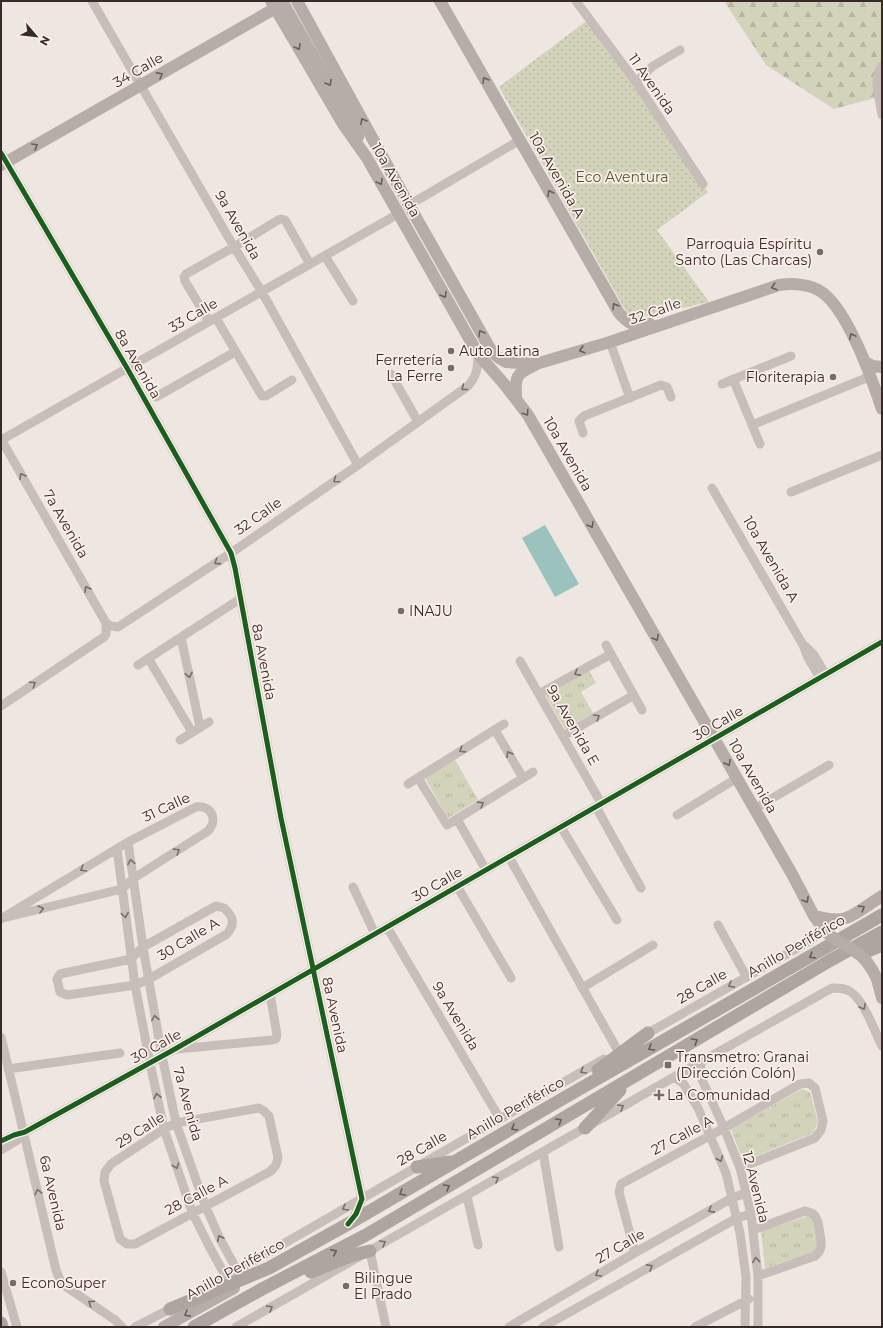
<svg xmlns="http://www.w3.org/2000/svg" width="883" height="1328" font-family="Montserrat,sans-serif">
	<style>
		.grass { fill: url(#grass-tufts) }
		.forest { fill: url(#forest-firs) }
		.park { fill: url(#park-dots) }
		.water { fill: #9bc2bd }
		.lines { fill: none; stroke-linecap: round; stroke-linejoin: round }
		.minor { stroke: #c7beb9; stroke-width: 9 }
		.major { stroke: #b6ada9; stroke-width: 12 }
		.highway { stroke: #aca5a0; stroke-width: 13 }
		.major-bridge { stroke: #b6ada9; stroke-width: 12 }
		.cycleway-casing { stroke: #fbefe8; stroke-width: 8 }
		.cycleway { stroke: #1b5e20; stroke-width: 5 }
		.oneway { stroke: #6a5e5c }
		.oneway2 { stroke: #786d69 }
		.oneway3 { stroke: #665b58 }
		.poi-dot { fill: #776c69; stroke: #fbefe8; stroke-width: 1.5 }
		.labels { text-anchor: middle; stroke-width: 3.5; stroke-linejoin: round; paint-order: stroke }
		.street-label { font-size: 14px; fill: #382a28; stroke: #fbefe8 }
		.park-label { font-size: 14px; fill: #4d582a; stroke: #fbefe8 }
		.poi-label { font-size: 14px; fill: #382a28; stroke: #fbefe8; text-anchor: start }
	</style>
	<defs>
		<pattern id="grass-tufts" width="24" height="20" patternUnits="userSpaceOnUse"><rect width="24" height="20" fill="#d2d3ba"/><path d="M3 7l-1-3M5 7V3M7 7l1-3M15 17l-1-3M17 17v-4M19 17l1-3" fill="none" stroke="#b5b5a0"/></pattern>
		<pattern id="forest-firs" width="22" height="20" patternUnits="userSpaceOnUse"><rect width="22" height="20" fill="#d2d3ba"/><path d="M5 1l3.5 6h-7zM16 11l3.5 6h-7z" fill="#b5b5a0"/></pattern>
		<pattern id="park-dots" width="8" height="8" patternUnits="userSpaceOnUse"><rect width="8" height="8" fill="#d2d3ba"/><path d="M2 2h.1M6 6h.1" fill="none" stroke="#b5b5a0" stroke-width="1.8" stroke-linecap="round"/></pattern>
	</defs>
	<rect width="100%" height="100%" fill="#ede6e1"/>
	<path class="grass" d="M589,671l7,12 -15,9 12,21 -28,16 -19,-33z
		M455,760l23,40 -30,18 -23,-40z
		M802,1089l8,3 8,30 -5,11 -70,28 -12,-32z
		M814,1214l7,36 -56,18 -4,-37z"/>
	<path class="forest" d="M724,1h158v95l-48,13 -68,-44z"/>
	<path class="park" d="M589,19l119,173 -51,38 52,72 -78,18 -132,-233z"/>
	<path class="water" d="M545,525l34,59 -24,13 -33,-59z"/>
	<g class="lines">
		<path class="minor" d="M92,1l142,246 28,45 96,173
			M576,1l60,81 67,102
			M882,66c-10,13 -2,34 0,49
			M636,82l17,-16 27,-16
			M1,153l126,215 104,185 4,15 46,250 81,381 -4,10 -6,11
			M409,205l111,-65
			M325,256l28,45
			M216,318l46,78h4l26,-16
			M209,321l-24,-40 -1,-4 2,-3 48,-27 44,-27 3,-1 4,1 25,44
			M610,342l20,56
			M391,374l27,48
			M733,379l27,65
			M722,384l69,-28
			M156,397l79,-45
			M752,425l119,-49
			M583,433l-4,-12 5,-5 77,-31 6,2 4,10
			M1,439l105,184 5,3 7,1 113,-74 127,-88 110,-79c9,-10 10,-19 10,-32
			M1,440l397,-226
			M712,488l91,157 5,13 12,20
			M791,492l91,-37
			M181,637l19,90
			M606,645l36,65
			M805,646l9,9 12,20
			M148,658l44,74
			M520,661l81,142
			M138,665l102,-66
			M539,694l72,-40
			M1,706l103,-69 2,-3v-11
			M495,730l28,48
			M563,736l71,-41
			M180,740l29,-18
			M418,778l29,47 86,-53
			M408,784l96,-60
			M596,807l45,81
			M754,809l75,-44
			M677,815l60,-37
			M457,819l29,51
			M561,827l56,93
			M128,842l15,105 19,109 14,67 29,82 15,34 17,31
			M117,849l18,136 15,78 14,66 28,83 17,34 17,31
			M509,857l109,194
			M457,886l54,92
			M353,887l22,47
			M216,906l8,2c10,9 11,16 3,26l-78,45 -14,6 -68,10 -7,-3 -3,-13 3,-5 71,-15 12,-12z
			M1,919l127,-77 68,-35c16,-2 22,13 12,24l-74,47 -12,11 -119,29
			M718,925l28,51
			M387,927l113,192
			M582,988l71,-43
			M643,1036l170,-97 8,-13
			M1,1037l55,233 4,10 8,8 47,32 7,7
			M177,1049l95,-9 4,-1 1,-4 -7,-41
			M702,1061l-3,12 25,55 16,40 11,46 7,62v51
			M8,1069l112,-16
			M674,1077l9,6 15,25 28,65 14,60 6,44 -1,50
			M259,1108l5,3 5,5 9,42 -2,7 -5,6 -136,73h-8l-7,-5 -16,-58 1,-9 6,-8 53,-35 12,-6z
			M1,1141l13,-6 11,-3 150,-83 707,-407
			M1,1150l15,-9 9,-9
			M543,1152l16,95
			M467,1196l11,49
			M753,1230l52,-19 7,2 3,3 3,6 3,18v7l-2,5 -4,4 -57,20
			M370,1251l16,76
			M635,1253l-16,-61 2,-8 103,-56 76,-44 9,-1 6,5 8,33 -2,9 -6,8 -75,30
			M1,1272l16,55
			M205,1289l399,-230
			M135,1327l39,-20
			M236,1327l438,-250 158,-89c7,0 13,0 19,4 13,9 24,40 31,54
			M509,1327l129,-76 94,-53 14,-5
			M543,1327l194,-109 14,-4
			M695,1327l54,-28"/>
		<path class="major" d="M271,1l72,123 24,34 111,196 27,31 23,30 264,459 22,42 11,15
			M297,1l112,204 83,147 7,6 7,4 30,2 74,-22 169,-57c14,-2 32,-1 44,8 26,20 49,86 59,116
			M440,1l179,312c10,12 15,13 31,11
			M1,165l280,-160
			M865,362l8,4 9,1
			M516,399c-1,-22 -1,-25 19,-34
			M814,916c10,2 22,6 32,2 10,-3 26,-16 36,-22
			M877,979l5,19
			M164,1327l70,-39"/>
		<path class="highway" d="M857,952l11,-1 14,-6
			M598,1070l50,-37
			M585,1128l35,-38
			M417,1167l34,-5
			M311,1272l42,-17 17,-4
			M170,1309l99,-41 79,-44 202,-118 332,-191
			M1,1323l1,4
			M194,1327l68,-38 104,-54 463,-274 53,-29"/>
		<path class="major-bridge" d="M282,1l68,119 8,17
			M825,931c9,9 20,13 31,21 10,6 16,16 21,27"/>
		<g class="cycleway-casing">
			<path id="cycleway" d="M1,153l126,215 104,185 4,15 46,250 81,381 -6,15 -8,10
				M1,1141l13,-6 11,-3 150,-83 707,-407"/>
		</g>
		<use href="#cycleway" class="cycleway"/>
	</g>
	<defs><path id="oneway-chevron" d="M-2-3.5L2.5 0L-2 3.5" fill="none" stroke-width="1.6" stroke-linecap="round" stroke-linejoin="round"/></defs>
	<g class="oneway">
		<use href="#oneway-chevron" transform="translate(298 47) rotate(60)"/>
		<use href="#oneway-chevron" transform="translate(160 75) rotate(-29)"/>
		<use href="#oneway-chevron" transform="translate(485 80) rotate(-120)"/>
		<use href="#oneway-chevron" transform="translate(329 83) rotate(60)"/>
		<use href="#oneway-chevron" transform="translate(363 121) rotate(-119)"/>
		<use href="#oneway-chevron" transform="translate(35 146) rotate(-30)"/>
		<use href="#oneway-chevron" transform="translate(380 182) rotate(60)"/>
		<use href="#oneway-chevron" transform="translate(550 193) rotate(-120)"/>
		<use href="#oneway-chevron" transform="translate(774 287) rotate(163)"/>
		<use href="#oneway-chevron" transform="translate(444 295) rotate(60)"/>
		<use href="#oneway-chevron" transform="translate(615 306) rotate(-120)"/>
		<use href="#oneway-chevron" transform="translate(481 333) rotate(-120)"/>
		<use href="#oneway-chevron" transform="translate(852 336) rotate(-117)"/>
		<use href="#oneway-chevron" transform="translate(582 350) rotate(163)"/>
		<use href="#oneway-chevron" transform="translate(526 413) rotate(56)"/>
		<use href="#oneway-chevron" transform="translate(591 525) rotate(60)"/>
		<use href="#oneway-chevron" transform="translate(656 638) rotate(60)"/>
		<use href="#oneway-chevron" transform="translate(728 763) rotate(60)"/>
		<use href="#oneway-chevron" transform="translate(806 900) rotate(62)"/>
		<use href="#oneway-chevron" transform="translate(862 908) rotate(-32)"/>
		<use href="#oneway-chevron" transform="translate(187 1314) rotate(151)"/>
	</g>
	<g class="oneway2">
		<use href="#oneway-chevron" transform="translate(464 388) rotate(142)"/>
		<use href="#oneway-chevron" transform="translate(22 476) rotate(-120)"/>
		<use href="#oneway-chevron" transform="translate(336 480) rotate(145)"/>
		<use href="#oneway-chevron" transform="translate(217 562) rotate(147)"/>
		<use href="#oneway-chevron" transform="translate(87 589) rotate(-120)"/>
		<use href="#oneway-chevron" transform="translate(577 673) rotate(151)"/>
		<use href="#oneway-chevron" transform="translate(189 675) rotate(78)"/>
		<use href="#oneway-chevron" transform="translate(33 684) rotate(-34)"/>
		<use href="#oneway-chevron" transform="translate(597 717) rotate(-31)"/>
		<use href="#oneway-chevron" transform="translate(462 750) rotate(148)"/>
		<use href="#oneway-chevron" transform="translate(509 754) rotate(-120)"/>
		<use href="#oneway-chevron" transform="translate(481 804) rotate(-32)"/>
		<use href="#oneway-chevron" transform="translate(177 851) rotate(-32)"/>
		<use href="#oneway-chevron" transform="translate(131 862) rotate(-99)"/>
		<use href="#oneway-chevron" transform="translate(83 869) rotate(149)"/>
		<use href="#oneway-chevron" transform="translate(41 909) rotate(-14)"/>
		<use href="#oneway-chevron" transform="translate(125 915) rotate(82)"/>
		<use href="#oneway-chevron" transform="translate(731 985) rotate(150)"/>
		<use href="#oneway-chevron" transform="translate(863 1007) rotate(62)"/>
		<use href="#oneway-chevron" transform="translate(155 1018) rotate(-100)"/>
		<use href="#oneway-chevron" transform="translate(583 1071) rotate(150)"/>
		<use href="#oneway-chevron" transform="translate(157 1096) rotate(-102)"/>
		<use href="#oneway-chevron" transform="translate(621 1107) rotate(-30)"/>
		<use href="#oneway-chevron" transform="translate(720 1159) rotate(67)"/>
		<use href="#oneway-chevron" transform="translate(176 1166) rotate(71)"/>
		<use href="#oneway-chevron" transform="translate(496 1179) rotate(-30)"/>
		<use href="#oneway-chevron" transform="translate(38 1192) rotate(-103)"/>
		<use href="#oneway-chevron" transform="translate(345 1208) rotate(150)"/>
		<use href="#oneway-chevron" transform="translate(711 1210) rotate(151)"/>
		<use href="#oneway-chevron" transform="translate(220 1238) rotate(-116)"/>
		<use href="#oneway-chevron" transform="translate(383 1243) rotate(-30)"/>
		<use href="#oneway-chevron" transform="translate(756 1260) rotate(-96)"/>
		<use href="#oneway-chevron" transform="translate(650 1267) rotate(-29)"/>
		<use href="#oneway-chevron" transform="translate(598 1274) rotate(150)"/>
		<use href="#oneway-chevron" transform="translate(91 1303) rotate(-146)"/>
		<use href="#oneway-chevron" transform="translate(270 1308) rotate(-30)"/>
	</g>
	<g class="oneway3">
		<use href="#oneway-chevron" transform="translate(812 956) rotate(150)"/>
		<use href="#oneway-chevron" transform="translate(695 1041) rotate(-31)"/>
		<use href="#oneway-chevron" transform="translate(651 1048) rotate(150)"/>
		<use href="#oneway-chevron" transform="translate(559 1121) rotate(-31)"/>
		<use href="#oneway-chevron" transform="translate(514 1128) rotate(149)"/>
		<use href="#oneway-chevron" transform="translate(447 1187) rotate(-31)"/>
		<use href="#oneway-chevron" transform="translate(402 1193) rotate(150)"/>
		<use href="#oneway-chevron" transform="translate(334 1252) rotate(-27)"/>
	</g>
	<g class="poi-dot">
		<circle cx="820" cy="252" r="4"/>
		<circle cx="451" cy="351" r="4"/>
		<circle cx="451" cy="368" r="4"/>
		<circle cx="833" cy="377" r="4"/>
		<circle cx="401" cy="611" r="4"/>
		<rect x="664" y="1061" width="8" height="8" rx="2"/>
		<path d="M657 1089h4v4h4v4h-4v4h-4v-4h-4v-4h4z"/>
		<circle cx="13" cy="1283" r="4"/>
		<circle cx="346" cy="1286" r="4"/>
	</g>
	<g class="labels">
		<g class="street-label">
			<text transform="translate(138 70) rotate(-30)" y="5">34 Calle</text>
			<text transform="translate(652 84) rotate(55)" y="5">11 Avenida</text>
			<text transform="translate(557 175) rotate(60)" y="5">10a Avenida A</text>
			<text transform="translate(396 180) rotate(60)" y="5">10a Avenida</text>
			<text transform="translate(238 225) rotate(60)" y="5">9a Avenida</text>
			<text transform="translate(655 311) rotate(-19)" y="5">32 Calle</text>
			<text transform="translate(193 315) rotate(-30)" y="5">33 Calle</text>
			<text transform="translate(138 364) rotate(60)" y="5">8a Avenida</text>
			<text transform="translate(568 454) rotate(60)" y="5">10a Avenida</text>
			<text transform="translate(258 516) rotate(-35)" y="5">32 Calle</text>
			<text transform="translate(66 524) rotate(60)" y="5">7a Avenida</text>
			<text transform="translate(771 559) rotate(60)" y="5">10a Avenida A</text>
			<text transform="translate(264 662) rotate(79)" y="5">8a Avenida</text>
			<text transform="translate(718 723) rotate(-30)" y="5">30 Calle</text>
			<text transform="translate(573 725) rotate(60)" y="5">9a Avenida E</text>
			<text transform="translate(753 776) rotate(60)" y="5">10a Avenida</text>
			<text transform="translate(166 807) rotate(-25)" y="5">31 Calle</text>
			<text transform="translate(437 884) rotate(-30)" y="5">30 Calle</text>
			<text transform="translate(188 939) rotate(-31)" y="5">30 Calle A</text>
			<text transform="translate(796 946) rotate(-30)" y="5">Anillo Periférico</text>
			<text transform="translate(702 986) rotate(-30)" y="5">28 Calle</text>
			<text transform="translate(335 1015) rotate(78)" y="5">8a Avenida</text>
			<text transform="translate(456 1016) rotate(59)" y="5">9a Avenida</text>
			<text transform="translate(156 1046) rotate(-29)" y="5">30 Calle</text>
			<text transform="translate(188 1104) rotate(75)" y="5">7a Avenida</text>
			<text transform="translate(515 1108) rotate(-30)" y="5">Anillo Periférico</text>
			<text transform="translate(140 1130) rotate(-32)" y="5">29 Calle</text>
			<text transform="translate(682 1135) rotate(-28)" y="5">27 Calle A</text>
			<text transform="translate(422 1148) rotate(-30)" y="5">28 Calle</text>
			<text transform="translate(756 1187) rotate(76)" y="5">12 Avenida</text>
			<text transform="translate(53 1193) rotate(77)" y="5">6a Avenida</text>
			<text transform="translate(196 1195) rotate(-28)" y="5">28 Calle A</text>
			<text transform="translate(620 1246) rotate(-30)" y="5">27 Calle</text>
			<text transform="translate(235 1269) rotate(-29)" y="5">Anillo Periférico</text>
		</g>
		<g class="park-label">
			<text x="622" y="182">Eco Aventura</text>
		</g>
		<g class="poi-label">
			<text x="812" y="249" text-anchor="end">Parroquia Espíritu<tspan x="812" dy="16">Santo (Las Charcas)</tspan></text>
			<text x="459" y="356">Auto Latina</text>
			<text x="443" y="365" text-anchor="end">Ferretería<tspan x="443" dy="16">La Ferre</tspan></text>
			<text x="825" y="382" text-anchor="end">Floriterapia</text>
			<text x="409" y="616">INAJU</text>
			<text x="676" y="1062">Transmetro: Granai<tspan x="676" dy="16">(Dirección Colón)</tspan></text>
			<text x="667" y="1100">La Comunidad</text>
			<text x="354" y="1283">Bilingue<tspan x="354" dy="16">El Prado</tspan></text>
			<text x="21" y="1288">EconoSuper</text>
		</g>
	</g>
	<rect width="883" height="1328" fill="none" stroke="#382a28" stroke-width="4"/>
	<g transform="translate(36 36) rotate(118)" stroke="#fbefe8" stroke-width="3" paint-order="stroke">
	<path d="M0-3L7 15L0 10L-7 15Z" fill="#382a28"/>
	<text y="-6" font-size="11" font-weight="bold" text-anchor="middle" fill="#382a28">N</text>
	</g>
</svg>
